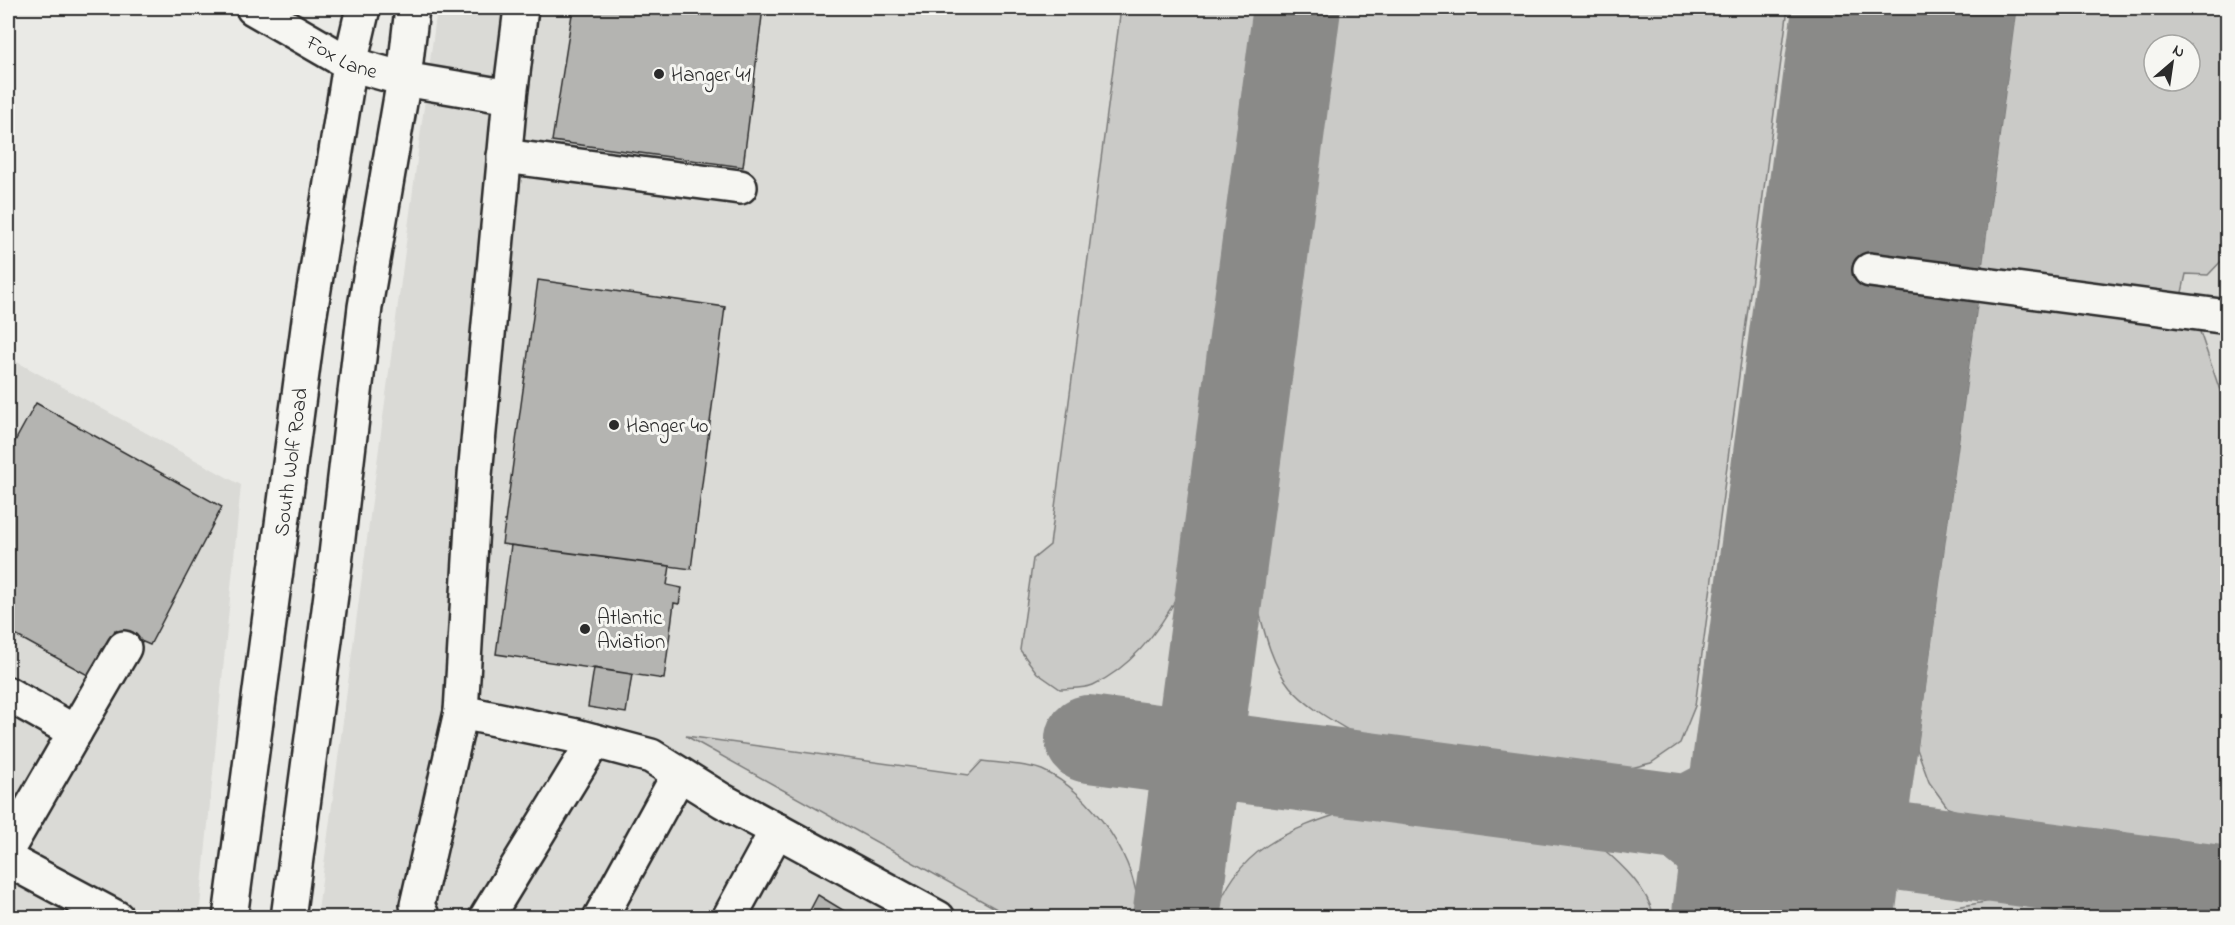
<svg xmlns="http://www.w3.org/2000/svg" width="2235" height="925" font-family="'Indie Flower',sans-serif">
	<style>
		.built { fill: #dadad6; fill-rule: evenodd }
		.green { fill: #cacac7; stroke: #7a7a79; stroke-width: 1.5; fill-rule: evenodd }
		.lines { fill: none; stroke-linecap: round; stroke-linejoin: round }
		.taxiway { stroke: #8a8a88; stroke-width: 88 }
		.runway { stroke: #8a8a88; stroke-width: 222 }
		.building { fill: #b4b4b1; stroke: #2b2b2b; stroke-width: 1.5 }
		.minor-casing { stroke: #2b2b2b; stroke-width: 38 }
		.major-casing { stroke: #2b2b2b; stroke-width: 38 }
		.minor { stroke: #f6f6f2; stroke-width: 33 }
		.major { stroke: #f6f6f2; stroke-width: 33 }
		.poi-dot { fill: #2b2b2b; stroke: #f6f6f2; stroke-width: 2 }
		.labels { text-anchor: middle; stroke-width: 6; stroke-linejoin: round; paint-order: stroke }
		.street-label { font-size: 21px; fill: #2b2b2b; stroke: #f6f6f2 }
		.poi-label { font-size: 21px; fill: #2b2b2b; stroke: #f6f6f2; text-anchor: start }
	</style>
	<rect width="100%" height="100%" fill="#eaeae6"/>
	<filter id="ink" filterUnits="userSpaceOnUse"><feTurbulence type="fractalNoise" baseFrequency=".0167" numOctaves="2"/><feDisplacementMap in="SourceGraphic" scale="12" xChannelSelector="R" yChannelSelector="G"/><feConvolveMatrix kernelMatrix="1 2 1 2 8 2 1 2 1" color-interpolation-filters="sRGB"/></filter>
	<g filter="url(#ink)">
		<path class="built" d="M437,8h1790v909l-1910,1zM2154,45h36v36h-36z
			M8,357l233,128 -42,432h-191z"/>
		<path class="green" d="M1121,8h137l-77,582c-20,38 -47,76 -88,95 -9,4 -23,3 -33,4l-23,-16 -17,-23 13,-91 17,-14z
			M1333,8h455l-93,698 -15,37 -29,20 -32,8 -261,-35c-23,-14 -50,-28 -68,-49 -20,-25 -27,-61 -35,-91z
			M2016,8h211v247l-19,20 -22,-1 -6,28 -199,-27zM2154,45h36v36h-36z
			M1978,297l220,29 29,85v439l-252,-33 -27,-9 -19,-26 -12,-33z
			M686,736l283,39 13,-14c19,3 43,2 60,9 49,21 99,93 96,147h-127z
			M1350,810l251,37c21,18 47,42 53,70h-439c20,-68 73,-87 135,-107z
			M2003,899l130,18h-198l21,-10z"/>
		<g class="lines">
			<path class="taxiway" d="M1089,739l1139,151
				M1176,918l121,-910
				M1763,918l-4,-15 -25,-45 -47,-38 44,-23 45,-35 39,-78"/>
			<path class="runway" d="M1783,918l121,-910"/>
		</g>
		<path class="building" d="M573,8h190l-20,159 -191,-26z
			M538,280l187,27 -34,262 -189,-25z
			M36,403l186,104 -72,138 -35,-15 -22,48 -85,-47v-177z
			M511,545l159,21 -3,19 15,3 -3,16 -5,-1 -10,76 -168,-25z
			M594,668l38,6 -6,39 -38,-6z
			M818,895l38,23h-50z"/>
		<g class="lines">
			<g class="minor-casing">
				<g id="minor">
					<path id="s1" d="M253,8l97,56 54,15 106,18 -35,378 -14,237 -44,193 6,13"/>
					<path d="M510,97l11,-89"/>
					<path d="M504,156l236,31"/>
					<path d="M1870,270l358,47"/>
					<path d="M8,694l67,38 -67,116"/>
					<path d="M461,712l115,24 75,20 72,45 215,117"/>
					<path d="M75,732l49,-84"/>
					<path d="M8,860l109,58"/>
					<path d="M486,918l108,-177"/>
					<path d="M600,918l79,-144"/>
					<path d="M729,918l48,-88"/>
				</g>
			</g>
			<g class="major-casing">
				<g id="major">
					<path id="s2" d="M230,918l79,-598 41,-256 13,-56"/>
					<path d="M288,918l46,-346 31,-265 39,-228 8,-71"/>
				</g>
			</g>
			<use href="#minor" class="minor"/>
			<use href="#major" class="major"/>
		</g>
	</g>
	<g class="poi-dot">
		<circle cx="659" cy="74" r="6"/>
		<circle cx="614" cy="425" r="6"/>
		<circle cx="585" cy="629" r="6"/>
	</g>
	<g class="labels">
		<g class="street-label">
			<text dy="7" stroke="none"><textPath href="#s1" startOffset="102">Fox Lane</textPath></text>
			<text dy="7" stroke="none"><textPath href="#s2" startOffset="460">South Wolf Road</textPath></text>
		</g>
		<g class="poi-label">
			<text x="671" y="81">Hanger 41</text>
			<text x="626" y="432">Hanger 40</text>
			<text x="597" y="624">Atlantic<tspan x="597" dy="24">Aviation</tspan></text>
		</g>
	</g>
	<rect width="2235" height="925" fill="none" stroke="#f6f6f2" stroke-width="30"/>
	<rect x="15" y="15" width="2205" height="895" fill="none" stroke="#2b2b2b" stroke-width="2" filter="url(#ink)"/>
	<g transform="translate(2172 63) rotate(29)"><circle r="28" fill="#f6f6f2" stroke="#a5a5a2" stroke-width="1.5"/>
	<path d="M0-4.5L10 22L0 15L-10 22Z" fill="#2b2b2b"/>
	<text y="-9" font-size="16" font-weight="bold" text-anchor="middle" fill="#2b2b2b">N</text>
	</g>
</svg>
